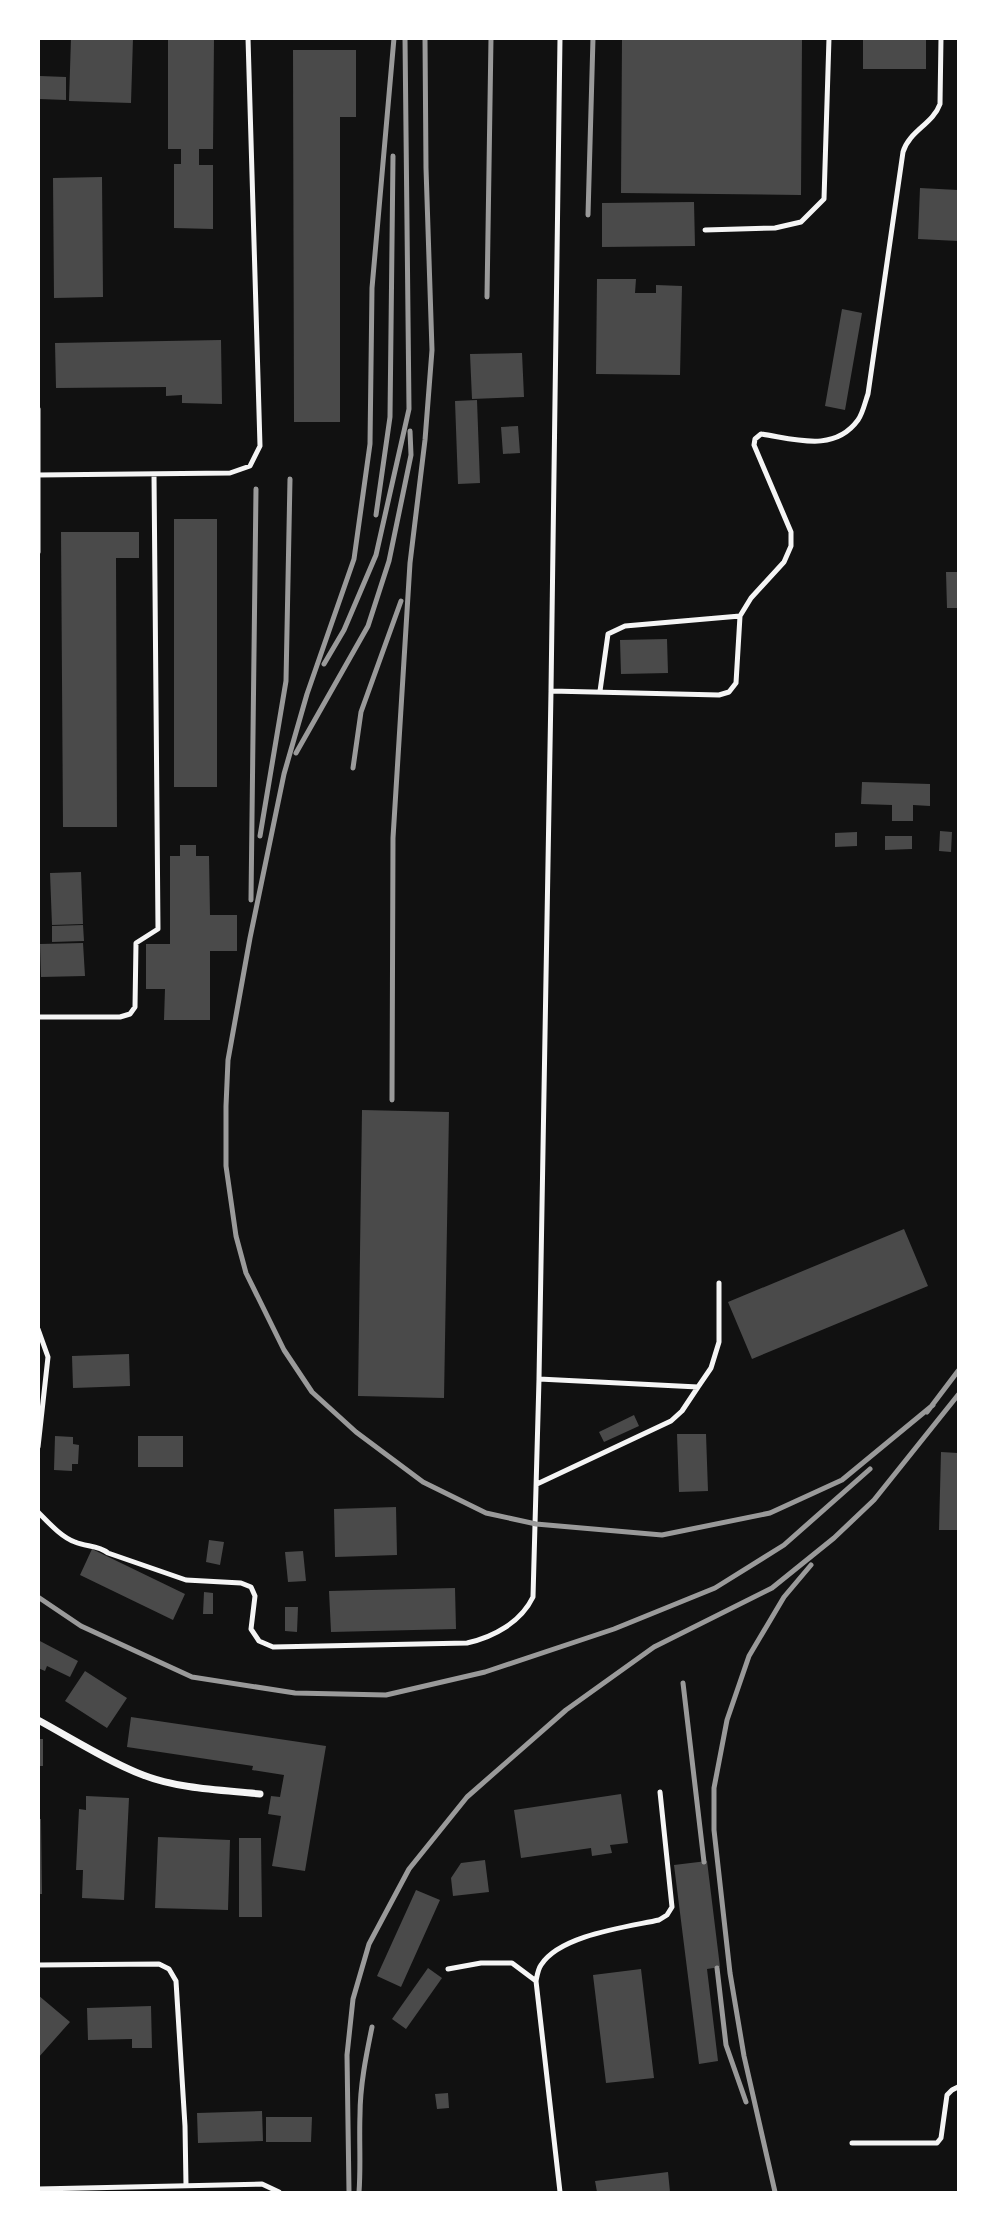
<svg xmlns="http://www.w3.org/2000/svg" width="997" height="2231" font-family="'Fira Sans',sans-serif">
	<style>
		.building { fill: #4a4a4a }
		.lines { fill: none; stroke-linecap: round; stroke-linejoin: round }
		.service { stroke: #f5f5f5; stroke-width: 5 }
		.minor { stroke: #f5f5f5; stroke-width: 7 }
		.rail { stroke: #9a9a9a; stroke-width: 5 }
	</style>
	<rect width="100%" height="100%" fill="#111"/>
	<path class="building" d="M71,38h62l-2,65 -62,-2z
		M168,38h46l-1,111h-14v16h14v64l-39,-1v-64h7v-15h-13z
		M622,38h180l-1,157 -180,-2z
		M863,38h63v31h-63z
		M293,50h63v67h-16v305h-46z
		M40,76l26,1v23l-27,-1z
		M102,177l1,120 -49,1 -1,-120z
		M920,188l38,2v51l-40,-2z
		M694,202l1,44 -93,1v-44z
		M597,279h39l-1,14h21v-8l26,1 -2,89 -84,-1z
		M842,309l20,4 -17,97 -20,-4z
		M221,340l1,64 -40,-1v-8l-16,1v-9l-110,1 -1,-45z
		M522,353l2,44 -52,2 -2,-45z
		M477,400l3,83 -22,1 -3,-83z
		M518,426l2,27 -17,1 -2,-27z
		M174,519h43v268h-43z
		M61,532h78v26h-23l1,269h-54z
		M946,572h12v36h-11z
		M667,639l1,34 -47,1 -1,-34z
		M862,782l68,2v22l-17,-1v16h-21v-16l-31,-1z
		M940,831l12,1 -1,20 -12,-1z
		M857,832v14l-22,1v-14z
		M885,836h27v13l-27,1z
		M180,845h16v11h13l1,59h27v36h-27v69h-46l1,-31h-19v-45h24v-88h10z
		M81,872l2,52 -31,1 -2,-52z
		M83,925l1,16 -32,1v-16z
		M83,943l2,33 -44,1 -1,-33z
		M362,1110l87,2 -5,286 -86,-2z
		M904,1229l24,57 -176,73 -24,-57z
		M129,1354l1,32 -57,2 -1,-32z
		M634,1415l5,11 -35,16 -5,-10z
		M677,1434h29l2,57 -29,1z
		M55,1436l18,1v7l6,1 -1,19h-6v7l-18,-1z
		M138,1436h45v31h-45z
		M941,1452l17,1v77h-19z
		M396,1507l1,48 -62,2 -1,-48z
		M209,1540l15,2 -4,23 -14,-3z
		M92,1549l93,45 -12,26 -93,-45z
		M303,1551l3,30 -18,1 -3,-30z
		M455,1588l1,41 -125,3 -2,-41z
		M204,1592l9,1v21h-10z
		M285,1607h13l-1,25 -12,-1z
		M38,1640l40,21 -8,16 -23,-11 -2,5 -7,-3z
		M85,1671l42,27 -20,30 -42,-27z
		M131,1717l195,29 -21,125 -33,-5 9,-50 -13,-2 3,-18 9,1 4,-22 -32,-5 1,-4 -126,-19z
		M38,1739h5v27h-5z
		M621,1794l7,49 -18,2 2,8 -20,3 -1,-8 -70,10 -7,-48z
		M86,1796l43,2 -5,102 -42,-2 1,-28h-7l3,-61 7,1z
		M38,1819h3l1,75h-4z
		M158,1837l72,3 -2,70 -73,-2z
		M239,1838h22l1,79h-23z
		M485,1860l4,32 -36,4 -2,-18 10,-15z
		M707,1861l13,106 -13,2 11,92 -19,3 -25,-199z
		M416,1890l24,10 -39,87 -24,-11z
		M428,1968l14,10 -36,51 -14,-10z
		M641,1969l13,109 -48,5 -13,-108z
		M38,1995l32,27 -32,36z
		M151,2006l1,42h-20v-9l-44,1 -1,-32z
		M448,2093l1,15 -12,1 -2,-15z
		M262,2111l1,30 -65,2 -1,-30z
		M266,2117h46l-1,25h-45z
		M668,2172l2,20h-73l-2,-11z"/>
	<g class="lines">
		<path class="service" d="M705,230l70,-2 26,-6 23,-23 5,-161
			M38,409v143
			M38,475l192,-2 20,-7 10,-20 -12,-408
			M551,691l168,4 10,-3 7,-9 4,-67 11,-18 33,-36 7,-16v-14l-37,-87 1,-6 6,-5c34,5 73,19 97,-14 5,-7 7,-18 10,-26l35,-242c6,-21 30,-28 37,-48l1,-66
			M600,691l8,-57 17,-8 115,-10
			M38,1017h82l10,-3 5,-7 1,-64 22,-14 -4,-455
			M38,1329l10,28 -10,90
			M539,1379l159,8 13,-19 8,-26v-59
			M537,1484l134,-63 11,-10 16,-24
			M38,1512c10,10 23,25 37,30 11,5 23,3 33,11l78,27 55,3 10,4 4,9 -4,33 8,12 14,6 194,-4c27,-6 54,-21 66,-46l6,-218 12,-688 9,-653
			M38,1965l121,-1 10,5 7,12 9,145 1,59
			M448,1969l33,-6h31l24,18
			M852,2143h85l4,-5 6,-43 5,-5 6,-3
			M38,2189l224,-5 17,8
			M560,2192l-24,-211c1,-5 2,-12 5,-16 19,-30 86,-38 118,-45l8,-5 5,-8 -12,-115"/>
		<path class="minor" d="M38,1720c35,19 69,41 105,55 36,14 79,15 117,19"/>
		<path class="rail" d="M394,38l-22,250 -2,156 -16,115 -47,135 -23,80 -34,164 -22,122 -2,46v60l10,70 10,37 38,77 28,42 44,40 67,50 63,31 50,11 126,11 108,-22 72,-33 91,-75
			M588,215l5,-177
			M487,297l4,-259
			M376,515l14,-98 3,-261
			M324,664l20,-34 32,-75 33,-146 -4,-371
			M296,753l72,-127 21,-65 22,-106 -1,-24
			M353,768l8,-56 40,-111
			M260,836l26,-155 4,-202
			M251,900l5,-411
			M392,1100l1,-262 17,-275 15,-123 7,-90 -6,-182 -1,-130
			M927,1412l31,-41
			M38,1597l43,29 111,51 103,16 91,2 99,-23 129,-43 101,-41 69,-43 86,-76
			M683,1683l21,179
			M717,1968l9,77 20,57
			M349,2192l-2,-137 6,-56 16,-55 40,-75 58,-72 99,-87 88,-63 118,-59 62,-50 40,-38 84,-105
			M359,2192c2,-26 0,-51 1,-77 0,-29 6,-59 12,-88
			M775,2192l-31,-136 -14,-83 -16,-143v-42l13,-68 22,-64 35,-59 27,-32"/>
	</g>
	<rect width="997" height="2231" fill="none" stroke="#ffffff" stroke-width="80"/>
</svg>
